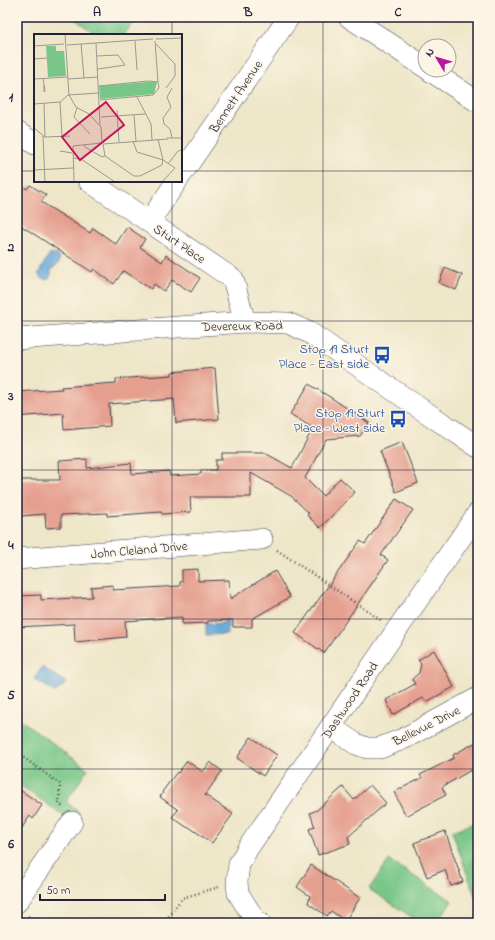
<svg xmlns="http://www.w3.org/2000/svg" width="495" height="940" font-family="'Indie Flower',sans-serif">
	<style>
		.green { fill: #78c788; stroke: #4d7462 }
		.water { fill: #63a6d7; stroke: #426489 }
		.building { fill: #e59f8f }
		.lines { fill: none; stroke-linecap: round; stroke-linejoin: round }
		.minor-casing { stroke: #413f50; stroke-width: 22 }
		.path { stroke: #413f50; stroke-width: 2.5; stroke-dasharray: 1 3; stroke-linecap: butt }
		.minor { stroke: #fff; stroke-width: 21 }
		.grid { fill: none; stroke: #22223b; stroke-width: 1; stroke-opacity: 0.55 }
		.labels { text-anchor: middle; stroke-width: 3; stroke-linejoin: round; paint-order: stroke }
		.street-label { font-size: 13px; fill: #22223b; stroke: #fcf5e5 }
		.transit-label { font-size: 13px; fill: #164399; stroke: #fcf5e5; text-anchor: end }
		.inset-road { fill: none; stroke: #9c9890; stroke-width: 1 }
		.view { fill: #c2185b; fill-opacity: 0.15; stroke: #c2185b; stroke-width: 2 }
		.inset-edge { fill: none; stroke: #22223b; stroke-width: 2 }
		.neatline { fill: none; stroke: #22223b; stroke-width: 1.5 }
		.grid-label { font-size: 13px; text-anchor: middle; font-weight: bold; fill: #22223b }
	</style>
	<rect width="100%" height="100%" fill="#fcf5e5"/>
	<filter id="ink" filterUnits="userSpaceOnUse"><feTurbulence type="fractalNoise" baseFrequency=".025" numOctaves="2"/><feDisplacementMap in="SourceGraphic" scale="8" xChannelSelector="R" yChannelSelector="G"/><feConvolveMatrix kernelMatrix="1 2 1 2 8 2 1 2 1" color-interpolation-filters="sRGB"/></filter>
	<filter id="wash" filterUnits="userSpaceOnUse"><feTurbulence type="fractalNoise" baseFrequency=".012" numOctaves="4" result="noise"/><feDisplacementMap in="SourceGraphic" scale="16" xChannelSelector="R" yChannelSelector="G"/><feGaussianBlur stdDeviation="0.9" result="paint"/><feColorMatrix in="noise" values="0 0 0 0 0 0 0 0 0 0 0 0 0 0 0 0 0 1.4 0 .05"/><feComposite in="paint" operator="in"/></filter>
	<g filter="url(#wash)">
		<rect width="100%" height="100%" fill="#eee6c8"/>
		<path class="green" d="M72,17h65l-13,18h-27z
			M17,717l71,52 -22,33 13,10 -7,10 -55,-39z
			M478,822v76l-2,1 -24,-68z
			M389,860l63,41 -15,22h-16l-52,-34z"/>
		<path class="water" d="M50,253l7,2 3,3 -1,5 -8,7v5l-3,5 -7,-2 -3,-4z
			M224,621h4v13l-22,1v-11l18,-1z
			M42,667l25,16 -12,9 -21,-13z"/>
		<g id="blocks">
			<path class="building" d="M17,182l10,7 3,-4 16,10 -5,7 49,31 3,-5 23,16 11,-17 18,12 -5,8 22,15 4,-7 34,23 -9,14 -19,-12 -8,11 -10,-7 -3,5 -28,-18 -9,13 -20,-15 -2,3 -75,-49z
				M445,268l17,7 -6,15 -17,-7z
				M215,368l4,51 -43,4 -2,-24 -65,5 1,22 -46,4 -1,-17 -46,4v-25l45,-3 -1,-2 55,-4v-4l56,-4v-3z
				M309,384l24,15 36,24 -9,13 -34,3 -21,39 18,18 17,-18 15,14 -35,36 -13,-13 2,-2 -18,-17 -40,-23v24h-61l1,15 -29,2 -1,-2 -54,4v-3l-46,2v12l-15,1 -1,-14 -23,2v-1h-5v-35h43l-1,-19 28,-2v9l44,-5 1,11 37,-3 1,5 31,-2v-4h15v-10h6v-7h43l27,15 21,-40 -23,-14z
				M402,442l16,41 -22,9 -16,-41z
				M396,499l17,11 -32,45 7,5 -64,93 -29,-20 65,-92 5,3z
				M198,569v12l31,-1 1,19 45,-28 15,26 -38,22v8h-19v-7l-25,1v2l-26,1v-7l-57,4 1,16 -51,5 -1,-18 -57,3v-31l24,-1v5l51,-3 -1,-10 22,-2v5l67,-4v-4h2v-12z
				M434,650l20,37 -28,15 -3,-4 -30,17 -7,-15 29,-16 -3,-5 7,-6 2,-9 -3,-4z
				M251,737l26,18 -14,21 -26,-18z
				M478,741v25l-36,21 4,8 -40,21 -12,-24 28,-14 -2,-3 34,-17 -1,-3z
				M187,761l16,11 7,-10 12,9 -17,24 28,19 -21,29 -23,-16 -1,1 -16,-11 6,-7 -18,-13 3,-4 -1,-1 15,-20 1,1z
				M370,785l16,18 -38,34 2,7 -32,11 -9,-26 6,-2 -5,-14 7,-3 26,-23 11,13z
				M17,788l25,17 -9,14 -3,-3 -13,19z
				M445,831l18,51 -12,4 -6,-16 -18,7 -13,-34z
				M311,865l49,33 -15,23 -14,-10 -4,5 -19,-13 2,-7 -13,-9z"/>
		</g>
	</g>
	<g filter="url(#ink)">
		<use href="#blocks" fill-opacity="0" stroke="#413f50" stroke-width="1"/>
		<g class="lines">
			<g class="minor-casing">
				<path id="minor" d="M349,17l76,50
					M429,70l49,32
					M17,132l18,12
					M181,175l108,-158
					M89,181l144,98 12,43
					M149,222l28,-41
					M17,339l228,-17 43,1 22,10 111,76 57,38
					M17,559l245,-20
					M331,727l25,17 11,4h13l25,-10 73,-40
					M17,902l55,-80
					M260,923l-5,-3 -17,-27 -1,-11 2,-18 9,-16 148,-217 82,-118"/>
			</g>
			<path class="path" d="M277,550l105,71
				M17,753l43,31 -1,20 4,3
				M28,916l9,7
				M164,923l18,-25 37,-11"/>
			<use href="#minor" class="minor"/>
		</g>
	</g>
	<path class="grid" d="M172,17v18M323,17v906M17,171h18M181,171h297M172,181v742M17,321h461M17,470h461M17,619h461M17,769h461"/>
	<defs>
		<g id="bus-bare" transform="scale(1.38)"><path d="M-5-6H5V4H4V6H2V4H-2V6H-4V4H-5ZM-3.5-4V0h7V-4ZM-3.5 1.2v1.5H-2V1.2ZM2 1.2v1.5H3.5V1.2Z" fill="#1a4fb4" stroke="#fcf5e5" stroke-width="2.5" paint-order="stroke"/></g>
	</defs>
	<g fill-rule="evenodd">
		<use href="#bus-bare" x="382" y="355"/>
		<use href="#bus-bare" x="398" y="419"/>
	</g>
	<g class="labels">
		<g class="street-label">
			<text transform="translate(235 96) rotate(-56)" y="5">Bennett Avenue</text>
			<text transform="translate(180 243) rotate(34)" y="5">Sturt Place</text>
			<text transform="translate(242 325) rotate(-1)" y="5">Devereux Road</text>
			<text transform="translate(139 549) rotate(-5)" y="5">John Cleland Drive</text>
			<text transform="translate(349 700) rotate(-56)" y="5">Dashwood Road</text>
			<text transform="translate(426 725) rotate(-27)" y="5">Bellevue Drive</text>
		</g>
		<g class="transit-label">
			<text x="369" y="353">Stop 19 Sturt<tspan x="369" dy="15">Place - East side</tspan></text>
			<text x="385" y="417">Stop 19 Sturt<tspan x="385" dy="15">Place - West side</tspan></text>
		</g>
	</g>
	<g transform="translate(34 34)">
		<rect width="148" height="148" fill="#eee6c8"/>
		<path d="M12,12h10v5h8l2,25 -18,1zM114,48h9l-3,12 -54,5 -1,-13z" fill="#78c788"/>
		<path class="inset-road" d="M31,0l4,61 7,12 13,7 12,13 1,14M122,5l26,-1M101,7l2,29M121,7l3,41M62,9l4,82M47,10l3,34M122,10l19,20v12l-9,12M33,11l86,-6M0,12l30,-2M63,22l21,-1 7,10 -27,4M0,25l13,-1M9,44l2,13 -1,1v-7M0,45l34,-2M34,45l30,-2M65,52l49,-5 10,1 1,6 -6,7 -53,5M138,54l-5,9 4,10 -8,11 1,6 6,5 2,9M103,63l14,27 1,16M26,68l2,34M10,69l1,34M0,70l26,-2 8,-7 31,-2M43,74l-3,9 16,17M83,76l2,32M100,81l2,26M67,83l44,-3M0,94l11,9 25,-1M9,102l2,46M133,104h15M124,105l5,21 12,8 -13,14M50,110l1,3 17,10 3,-1M69,110l2,12 29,20h6l22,-11 1,-5 -26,-8 -4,-11M69,110l65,-5M26,117l12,2M39,124l8,1 34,23M134,130l10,-13 4,-1M0,136l39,-2M40,148l-1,-36 28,-3"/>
		<path class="view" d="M72,68l18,23 -44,35 -18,-23z"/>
		<rect width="148" height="148" class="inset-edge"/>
	</g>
	<rect width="495" height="940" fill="none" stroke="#fcf5e5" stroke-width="44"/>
	<g transform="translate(437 58) rotate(308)"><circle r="19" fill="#fcf5e5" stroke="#a5a1a1"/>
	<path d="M0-3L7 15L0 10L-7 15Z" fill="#b5179e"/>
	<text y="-6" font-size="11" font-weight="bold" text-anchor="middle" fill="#22223b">N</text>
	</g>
	<path d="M40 894v6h125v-6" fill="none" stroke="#22223b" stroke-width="2"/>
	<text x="46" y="894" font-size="12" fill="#22223b" stroke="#fcf5e5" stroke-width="3" paint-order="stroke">50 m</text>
	<rect x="22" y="22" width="451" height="896" class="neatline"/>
	<g class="grid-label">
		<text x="97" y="16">A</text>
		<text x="248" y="16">B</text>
		<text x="398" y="16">C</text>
		<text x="11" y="101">1</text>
		<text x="11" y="251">2</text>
		<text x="11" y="400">3</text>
		<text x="11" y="549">4</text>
		<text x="11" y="699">5</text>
		<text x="11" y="848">6</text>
	</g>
</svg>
